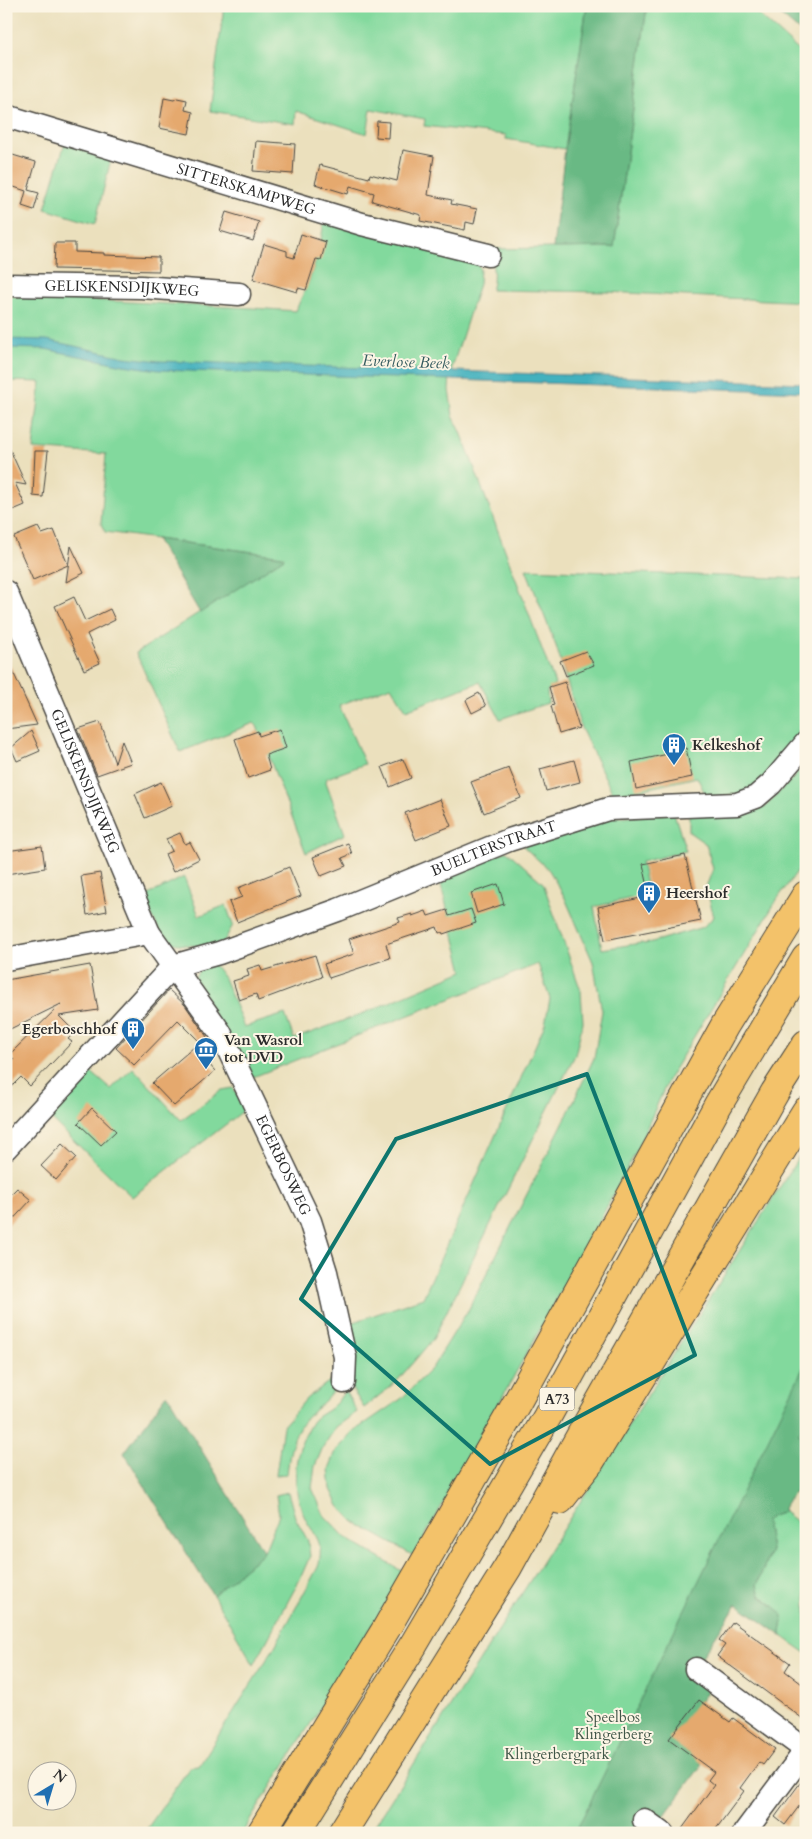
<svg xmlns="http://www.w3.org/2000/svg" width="812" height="1839" font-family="Cardo,serif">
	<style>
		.green { fill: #82d99d; stroke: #568264 }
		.forest { fill: #69b984; stroke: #4a7258 }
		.water { fill: #43b1be; stroke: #376e74 }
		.building { fill: #e5a96e }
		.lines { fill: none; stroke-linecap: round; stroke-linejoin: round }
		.minor-casing { stroke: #484641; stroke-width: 25 }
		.highway-casing { stroke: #484641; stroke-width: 30 }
		.minor { stroke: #fff; stroke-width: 22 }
		.highway { stroke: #f3c26a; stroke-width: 28 }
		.marked { fill: none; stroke: #0f766e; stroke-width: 4; stroke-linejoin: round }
		.labels { text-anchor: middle; stroke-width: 4; stroke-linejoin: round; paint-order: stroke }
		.shield { fill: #fcf5e5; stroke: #6a6863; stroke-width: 1 }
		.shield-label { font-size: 14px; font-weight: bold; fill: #2b2b2b }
		.street-label { font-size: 15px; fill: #2b2b2b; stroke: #fcf5e5 }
		.poi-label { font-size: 15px; font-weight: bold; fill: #2b2b2b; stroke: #fcf5e5; text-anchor: start }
		.park-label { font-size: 15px; fill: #415648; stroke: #fcf5e5 }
		.water-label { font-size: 16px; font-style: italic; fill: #335a5e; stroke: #fcf5e5 }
	</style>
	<rect width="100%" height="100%" fill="#fcf5e5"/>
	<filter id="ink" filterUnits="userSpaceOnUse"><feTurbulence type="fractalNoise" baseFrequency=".02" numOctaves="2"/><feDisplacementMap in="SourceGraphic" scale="10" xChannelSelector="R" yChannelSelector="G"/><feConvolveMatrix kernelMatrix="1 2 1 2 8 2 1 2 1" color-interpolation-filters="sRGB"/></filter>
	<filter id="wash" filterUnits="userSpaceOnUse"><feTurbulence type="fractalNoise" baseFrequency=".0096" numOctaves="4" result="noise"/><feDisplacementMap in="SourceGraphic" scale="20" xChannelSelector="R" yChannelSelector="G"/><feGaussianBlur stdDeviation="1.12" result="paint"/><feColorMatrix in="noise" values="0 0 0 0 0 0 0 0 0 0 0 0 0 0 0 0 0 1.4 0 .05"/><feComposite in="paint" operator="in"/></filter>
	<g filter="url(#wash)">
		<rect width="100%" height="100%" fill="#ebe0bd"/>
		<path class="green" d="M224,6h363l-22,143 -59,-10v-4l-82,-9 1,-7 -54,-10 -4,25 -71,-23 -1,13 -85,-13z
			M647,6h102l57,51v245l-199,-10 -116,-2c5,-13 1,-28 -1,-41l124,-2z
			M65,143l47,12 -17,69 -50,-15z
			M324,222l153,40 3,7 -1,15 -29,90 -1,16 4,26 8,16 94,252 -8,7 1,12 -48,16 -20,-37 -74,28 -15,-24 -52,19 26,59 -38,14 -1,4 19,52 -39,19 -49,-127 -3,-3 -74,29 -44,-99 148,-95 -1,-2 -178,-24 -4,-8 5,-70 -73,-5 8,-67 -35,-1v-85l246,12 44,3c3,-9 7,-16 11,-25 8,-19 14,-43 17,-64z
			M526,569l280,10v157l-54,57 -45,5 -10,-21 -83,19 -33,-68 -25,-82z
			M806,764v95l-28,39 -109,180 -33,74 -52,98 -170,306 -60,-34 -15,-16 -8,-17 -2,-20 7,-18 18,-20 47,-32 31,-31 38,-61 100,-198 24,-51 8,-47 -9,-49 -28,-64 -16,-28 -26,-24 81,-27 70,-6 12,38 -45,11 7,32 -54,13 8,42 39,-6 4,1 58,-17 11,-10 -8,-30 7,-18 -7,-25 -17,-12v-20l76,-5z
			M507,851l36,32 38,108 2,31 -8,33 -142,284 -36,42 -33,27 -17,-27 -2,-56 78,-27 122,-274 5,-25 -12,-35 -290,115 -53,-100c3,-10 7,-13 17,-17l12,16 20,49 41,-13 9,25 70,-26 99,-42 -24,-94z
			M184,877l15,39 27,-11 7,20 -11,20c-19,1 -38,2 -57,-4l-23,-43z
			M133,1068l48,52 41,-30 11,-2 14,20 -115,89 -86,-83 44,-43 21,18z
			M806,1146v286l-204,401h-232z
			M338,1375c-1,23 -26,33 -38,51 -9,15 -11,32 -13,48l-11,1 7,-49 24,-28z
			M345,1391l12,21 -21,15 -13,20 -8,19 -3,22 12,27 22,23 59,35 -163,260h-98l46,-66 9,-1 75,-118 44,-81c8,-30 -7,-32 -16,-56 -11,-32 -8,-60 10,-89 5,-7 15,-10 21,-16 5,-4 8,-10 12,-15z
			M288,1492l7,25 13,24 2,15 -10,23 -46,86 -41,-70 51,-43 15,-37 -3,-20z
			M784,1512l22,17v124l-24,-17 -1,-4 2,-11 -11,-17 -12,-9 -3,-10 14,-35 -5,-29 6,-5z"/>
		<path class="forest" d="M587,6h60l-33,241 -61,1 12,-99z
			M770,6h36v31z
			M156,539l126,17 2,2 -84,55z
			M806,1362v65l-2,-1 -6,8 8,5v37l-23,32 1,4 -12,4 -6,5 5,29 -14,35 3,10 21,17 2,9 -2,11 1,4 -45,-32 -46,69 17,18 -33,45 26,22v8l-42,57 -11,-8 -14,18h-59z
			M167,1394l97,158 -51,43 -89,-142z"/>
		<path class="water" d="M6,339l41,1 77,17 36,4 646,22v9l-647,-22 -36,-5 -78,-16 -39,-1z"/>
		<g id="blocks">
			<path class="building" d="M164,98l10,2 3,-2 10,2 -2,10 8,2 -4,22 -30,-6z
				M377,121l12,1 -1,16 -12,-1z
				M256,141l39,3 -2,30 -40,-3z
				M403,150l31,6 -6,39 24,5 -1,4 26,5 -3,15 -8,-2 -1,8 -45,-9 1,-6 -49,-14 2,-8 -24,-7 -2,8 -33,-10 5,-19 49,13 1,-4 27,7z
				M6,153l30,9 -8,28 11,3 -5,17 -12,-4 4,-15 -18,-6 3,-9 -5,-1z
				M226,212l33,10 -6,19 -33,-10z
				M301,234l25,8 -5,18 -5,-1 -10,31 -8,-2 -1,4 -44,-13 11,-35 23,7v5l7,2z
				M55,243h20v9l29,1v2l55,2v14l-105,-2z
				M6,441l20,44 -11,-2 10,22 -19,8z
				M35,451h13l-5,46 -10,-1z
				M38,527l4,7 12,-4 14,35 -35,15 -19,-43z
				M71,546l13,27 -18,9z
				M74,597l11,24 25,-12 5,11 -28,14 13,29 -16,7 -29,-64z
				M586,651l8,14 -28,11 -6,-15z
				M6,656l31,69 -31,4z
				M565,682l14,46 -20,6 -8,-28 3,-1 -5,-18z
				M479,693l7,13 -14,7 -6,-13z
				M100,722l15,41 7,-22 9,22 -34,12 -19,-46z
				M280,729l6,19 -20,7 4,15 -22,8 -13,-39 23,-8 1,5z
				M31,731l9,20 -23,10 -6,-13z
				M686,748l6,29 -56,12 -5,-27 37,-8v-2z
				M403,759l8,19 -21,9 -8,-20z
				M574,760l6,22 -34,9 -6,-22z
				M509,768l12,30 -37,15 -13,-31z
				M161,782l11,24 -27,12 -10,-24z
				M440,799l11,27 -35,14 -11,-27z
				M180,833l5,11 5,-2 9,17 -26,13 -8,-18 7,-3 -6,-12z
				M348,843l4,11 -10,4 4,8 -25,10 -8,-19z
				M42,846l3,22 -39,6v-23z
				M685,855l16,66 -96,19 -7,-33 52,-11 -7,-32z
				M289,867l12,29 -64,26 -8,-20 13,-5 -4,-9z
				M100,873l7,38 -20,4 -6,-39z
				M498,884l6,20 -27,9 -6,-20z
				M471,909l5,14 -33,11 -1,-2 -3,1 -2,-6 -51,17 4,14 -61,20 -5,-14 30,-10 -5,-15 51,-17 -2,-4 14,-4v2l14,-5 2,5 19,-6 2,6z
				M315,955l7,22 -64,24 -2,-7 -17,6 -6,-19 16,-5 -2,-7 13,-4 2,6z
				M90,965l8,45 -39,6 16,16 -7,7 4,3 -42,44 -9,-9 -15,15v-24l8,-9 -5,-4 52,-51 -55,27v-51z
				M169,990l16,15 22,32 -6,6 -23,-23 -44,45 -18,-17z
				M194,1047l21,24 -41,35 -22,-23z
				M92,1108l24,23 -15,14 -23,-22z
				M62,1144l14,13 -20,23 -15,-14z
				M17,1188l14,12 -25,27v-28z
				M733,1622l57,41 -5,8 21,16v34l-89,-65 8,-11 -6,-4z
				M699,1700l31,22 3,-4 42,31 -12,16 -4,-3 -19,26 4,3 -31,42h-34l35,-48 -6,-5 6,-8 -45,-33z
				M806,1775v22l-21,28 -10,-8z"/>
		</g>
	</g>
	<g filter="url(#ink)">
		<use href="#blocks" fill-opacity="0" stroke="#484641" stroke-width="1"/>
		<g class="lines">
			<g class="minor-casing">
				<g id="minor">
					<path id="s1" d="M6,116l356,108 126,31"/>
					<path id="s2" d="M6,285l135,2 98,7"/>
					<path id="s3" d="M6,592l143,341 71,99 90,189 16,51 19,85 -1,25"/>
					<path d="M6,959l143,-26"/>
					<path id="s4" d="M173,966l46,-13 119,-43 171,-70 99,-31 129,-5 19,-7 15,-13 35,-41"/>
					<path d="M6,1148l167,-182"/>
					<path d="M696,1669l110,81"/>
					<path d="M644,1820l18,13"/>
					<path d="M744,1833l62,-83"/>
				</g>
			</g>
			<g class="highway-casing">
				<path id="highway" d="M560,1500l30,-38 216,-351
					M261,1833l125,-204 130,-225 209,-379 81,-130
					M296,1833l118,-189 133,-227 171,-312 88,-147
					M342,1833l166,-266 70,-127 197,-348 31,-48"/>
			</g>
			<use href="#minor" class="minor"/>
			<use href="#highway" class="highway"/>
		</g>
	</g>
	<path class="marked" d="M587,1074l108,281 -205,109 -189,-165 95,-160z"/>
	<defs>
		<g id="building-pin" transform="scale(1.25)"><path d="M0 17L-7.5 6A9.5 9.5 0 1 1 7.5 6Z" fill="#1f6fb2" stroke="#fcf5e5"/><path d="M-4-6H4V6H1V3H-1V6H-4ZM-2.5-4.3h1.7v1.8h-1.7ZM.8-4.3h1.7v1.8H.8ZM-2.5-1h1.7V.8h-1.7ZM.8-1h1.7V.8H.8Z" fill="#fff"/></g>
		<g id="museum-pin" transform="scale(1.25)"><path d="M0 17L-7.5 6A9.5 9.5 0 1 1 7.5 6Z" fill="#1f6fb2" stroke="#fcf5e5"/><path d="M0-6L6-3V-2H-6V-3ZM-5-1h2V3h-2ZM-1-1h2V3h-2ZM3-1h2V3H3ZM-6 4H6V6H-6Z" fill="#fff"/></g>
	</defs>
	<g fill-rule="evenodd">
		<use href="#building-pin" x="674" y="745"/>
		<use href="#building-pin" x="649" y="893"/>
		<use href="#building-pin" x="133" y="1029"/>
		<use href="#museum-pin" x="206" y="1049"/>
	</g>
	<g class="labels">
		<rect class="shield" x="539.5" y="1387.5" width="35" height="23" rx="4"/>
		<g class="shield-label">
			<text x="557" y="1404">A73</text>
		</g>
		<g class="street-label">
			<text dy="5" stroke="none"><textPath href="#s1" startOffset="251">SITTERSKAMPWEG</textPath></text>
			<text dy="5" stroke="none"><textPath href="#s2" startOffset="116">GELISKENSDIJKWEG</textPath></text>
			<text dy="5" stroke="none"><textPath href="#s3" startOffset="205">GELISKENSDIJKWEG</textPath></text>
			<text dy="5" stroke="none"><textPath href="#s4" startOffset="342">BUELTERSTRAAT</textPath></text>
			<text dy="5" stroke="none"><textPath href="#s3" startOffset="639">EGERBOSWEG</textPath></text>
		</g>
		<g class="poi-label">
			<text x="692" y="750">Kelkeshof</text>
			<text x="666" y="898">Heershof</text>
			<text x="116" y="1034" text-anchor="end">Egerboschhof</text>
			<text x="224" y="1045">Van Wasrol<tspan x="224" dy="17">tot DVD</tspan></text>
		</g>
		<g class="park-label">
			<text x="613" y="1722">Speelbos<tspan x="613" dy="17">Klingerberg</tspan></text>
			<text x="557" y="1759">Klingerbergpark</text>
		</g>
		<g class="water-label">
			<text transform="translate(406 361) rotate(2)" y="6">Everlose Beek</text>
		</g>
	</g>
	<rect width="812" height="1839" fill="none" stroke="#fcf5e5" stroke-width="25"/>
	<g transform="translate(52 1786) rotate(38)"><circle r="24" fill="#fcf5e5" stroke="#a8a49b"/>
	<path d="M0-4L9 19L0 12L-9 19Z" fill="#1f6fb2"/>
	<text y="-8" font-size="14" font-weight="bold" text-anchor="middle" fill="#2b2b2b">N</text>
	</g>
</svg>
